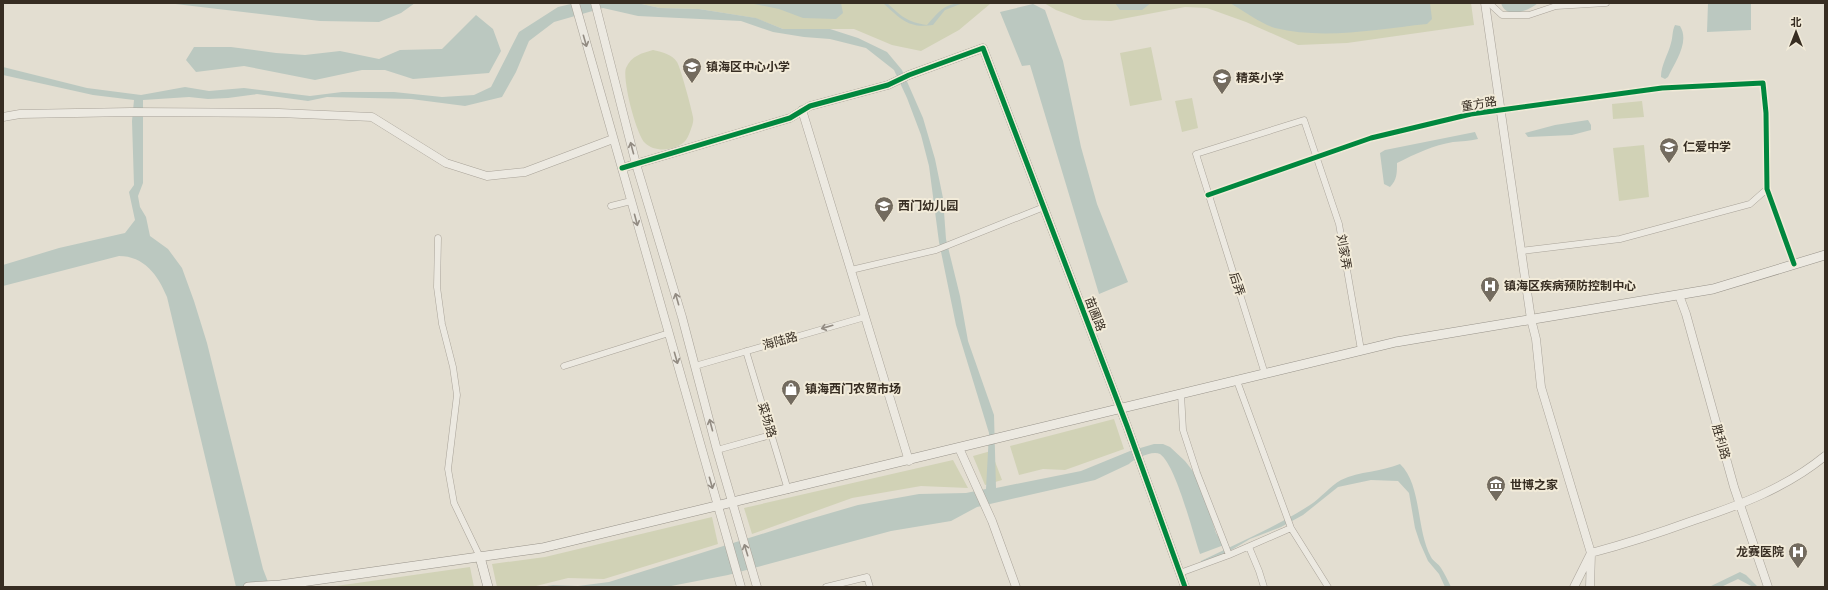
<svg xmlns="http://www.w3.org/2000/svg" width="1828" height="590" font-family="Lora,'Noto Sans SC',serif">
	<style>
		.green { fill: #d1d2b6 }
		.water { fill: #bbc8c0 }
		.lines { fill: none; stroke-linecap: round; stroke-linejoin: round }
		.minor-casing { stroke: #a9a399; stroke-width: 7 }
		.tertiary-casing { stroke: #a9a399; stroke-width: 9 }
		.secondary-casing { stroke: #98938a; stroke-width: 10 }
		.minor { stroke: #ece9e1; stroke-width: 6 }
		.tertiary { stroke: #ece9e1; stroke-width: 8 }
		.secondary { stroke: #ece9e1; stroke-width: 9 }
		.cycleway-casing { stroke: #f2ebd9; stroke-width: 8 }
		.cycleway { stroke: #00873e; stroke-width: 5 }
		.oneway { stroke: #928b82 }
		.labels { text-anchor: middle; stroke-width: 4; stroke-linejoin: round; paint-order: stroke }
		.poi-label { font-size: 12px; font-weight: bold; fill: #372d22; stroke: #f2ebd9; text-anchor: start }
		.street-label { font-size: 12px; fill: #372d22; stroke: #f2ebd9 }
	</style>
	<rect width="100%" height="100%" fill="#e3ded1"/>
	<path class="green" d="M637,3h360l-7,1 -31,26 -38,21 -29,-6 -38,-16h-71l-28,-11 -56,-9 -39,-1z
		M1044,3h427l3,22 -127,18 -49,2 -52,-23 -39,-14 -22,-1 -74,14 -28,-1 -27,-10z
		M1151,47l11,53 -32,6 -10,-53z
		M653,50c8,2 19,4 24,12 3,4 15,48 16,55 1,4 -1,9 -2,12 -1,3 -3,8 -5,11 -9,11 -31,13 -41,3 -9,-9 -23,-64 -19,-75 5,-12 16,-15 27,-18z
		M1192,98l6,30 -16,4 -7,-31z
		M1642,101l2,16 -31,2 -1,-15z
		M1644,145l5,52 -30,4 -6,-53z
		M1114,419l10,30 -59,21 -22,-1 -24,6 -9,-29z
		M991,451l11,29 -17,5 -12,-29z
		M953,460l15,28 -47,-2 -69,12 -100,36 -8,-26z
		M712,517l6,27 -114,35 -36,-1 -36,9h-35l-5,-23 53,-7z
		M470,567l4,20h-145z"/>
	<path class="water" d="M167,3h248l-14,10 -22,9 -59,-1z
		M575,3h62l23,5 39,1 57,9 27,11h47l28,9 29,14 15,18 21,48 12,41 8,39 3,41 14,57 8,45 26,74 2,73 85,-17 49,-20 24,-7h9l7,3 15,14 14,18 17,54 8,12 -24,9c-7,-20 -24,-89 -40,-100 -8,-4 -26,5 -31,10l-34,16 -118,27 -26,14 -60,10 -163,44 -62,12h-126l13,-2 25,1 31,-4 194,-61 55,-16 61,-11 47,-1 20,-4 3,-56 -33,-108 -17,-83 -10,-76 -8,-31 -14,-37 -13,-28 -28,-22 -36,-9 -26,-2 -31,-5 -32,-11 -103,-5 -35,-8 -49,14 -25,19 -13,31 -14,25 -37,9 -54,-7 -84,-2 -19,4 -51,-7 -29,4 -20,1 -19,-2 -46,3v83l-5,13 2,11 6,10 4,19 18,13 14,19 12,33 13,42 56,226 7,18h-34l-69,-290c-9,-22 -23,-41 -48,-41l-116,30v-21l56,-17 66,-15 10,-13 -6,-28 5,-7 -2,-64 2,-21 -41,-5 -90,-20v-8l84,21 54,7 44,-8 24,4 35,-3 66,8 32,-4h52l48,5 32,-2 17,-8 28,-55 39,-25z
		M749,3h92l2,10 -7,6 -33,-1 -24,-9z
		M883,3h4c14,13 20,19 40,22 11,-12 17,-22 36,-22l-18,7 -12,15c-25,4 -33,-7 -50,-22z
		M1115,3h36l-9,7h-22z
		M1230,3h200l2,16 -5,5c-49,5 -103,16 -152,4 -12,-3 -33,-18 -45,-25z
		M1501,3h37c-10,8 -32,17 -37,0z
		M1708,3h43v27l-44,2z
		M1033,4l12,6 18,51 18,86 16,57 31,78 -29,12 -69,-229 -8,1 -22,-54z
		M476,15l17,14 8,22 -12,22 -76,6 -28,-9h-23l-47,10 -71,-14 -48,6 -10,-12 8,-13h37l45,6 29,2 35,-4 39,8 21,-9 42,-1z
		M1675,25l5,1c10,16 -5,36 -12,51l-3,2 -4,-2c0,-12 7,-22 10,-34 2,-6 1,-12 4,-18z
		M1588,120l3,5v5l-19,5 -44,2 -3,-4 30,-8z
		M1475,132l3,7c-9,2 -16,2 -25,3 -19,3 -38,12 -56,21 0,10 0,17 -7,24l-6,-3 -4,-31 5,-3z
		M1400,464c22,21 16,66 31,93 2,4 7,6 10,11 4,6 7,13 10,19h-6l-6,-13 -11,-13 -8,-18 -5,-15 -6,-35 -11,-12 -27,-1 -33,7 -35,28 -22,12 -31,12 -51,30 2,-8c37,-18 75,-34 109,-56 11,-7 20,-19 31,-25 19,-9 40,-8 59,-16z
		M1740,572l6,3 12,12h-5l-15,-8 -17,8h-12z"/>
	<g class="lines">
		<g class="minor-casing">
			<path id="minor" d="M1489,3l13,12h27l27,-9 50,-3
				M1208,195l163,-57 100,-24 191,-26 101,-5 3,30 1,76 27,75
				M611,206l20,-5
				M438,238l-1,49 5,37 11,43 4,28 -9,74 6,34 26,54
				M1521,251l99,-12 130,-35 17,-15
				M851,270l85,-20 108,-43
				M746,351l42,139
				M564,366l105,-33
				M695,366l170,-49
				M1265,374l-69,-220 108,-34 35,104 22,126
				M1237,381l54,147 37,59
				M1181,394l2,36 14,43 32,82
				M717,450l54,-15
				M1249,547l10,24 5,16
				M1180,573l49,-18 62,-27
				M826,587l41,-10 3,10"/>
		</g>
		<g class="tertiary-casing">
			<path id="tertiary" d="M575,3l166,584
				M595,3l41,161 46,153 35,133 40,137
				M1485,3l46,316 5,20 5,48 50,166 -17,34
				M802,110l107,351
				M3,117l17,-3 111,-2 148,1 93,4 74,46 41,13 38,-4 88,-33
				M622,168l168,-50 20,-12 78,-21 21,-10 74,-27 144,378 58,161
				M1679,295l7,19 48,173 34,100
				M959,448l33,73 24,66
				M1590,587l1,-34c34,-9 68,-20 101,-32 48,-16 94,-33 133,-65"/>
		</g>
		<g class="secondary-casing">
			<path id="secondary" d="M480,557l8,30
				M248,587l32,-2 262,-37 854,-206 317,-53 112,-34"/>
		</g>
		<use href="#minor" class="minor"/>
		<use href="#tertiary" class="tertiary"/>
		<use href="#secondary" class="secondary"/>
		<g class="cycleway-casing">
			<path id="cycleway" d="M622,168l168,-50 20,-12 78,-21 21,-10 74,-27 144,378 58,161
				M1208,195l163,-57 100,-24 191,-26 101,-5 3,30 1,76 27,75"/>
		</g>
		<use href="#cycleway" class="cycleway"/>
	</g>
	<defs><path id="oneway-shaft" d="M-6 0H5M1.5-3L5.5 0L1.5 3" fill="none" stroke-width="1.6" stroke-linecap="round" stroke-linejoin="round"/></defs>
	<g class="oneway">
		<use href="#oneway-shaft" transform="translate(585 41) rotate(74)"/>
		<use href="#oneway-shaft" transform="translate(632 148) rotate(-105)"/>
		<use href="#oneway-shaft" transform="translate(636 220) rotate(75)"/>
		<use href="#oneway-shaft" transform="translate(677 299) rotate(-106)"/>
		<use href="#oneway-shaft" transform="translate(827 327) rotate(164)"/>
		<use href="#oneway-shaft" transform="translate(676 358) rotate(74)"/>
		<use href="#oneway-shaft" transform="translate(711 425) rotate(-105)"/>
		<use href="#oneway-shaft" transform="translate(711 483) rotate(74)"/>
		<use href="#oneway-shaft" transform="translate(746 550) rotate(-107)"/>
	</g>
	<defs>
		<g id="school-pin" transform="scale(1)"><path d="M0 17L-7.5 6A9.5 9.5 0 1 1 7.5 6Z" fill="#736b5f" stroke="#f2ebd9"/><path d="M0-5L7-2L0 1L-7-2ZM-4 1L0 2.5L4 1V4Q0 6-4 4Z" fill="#fff"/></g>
		<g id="hospital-pin" transform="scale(1)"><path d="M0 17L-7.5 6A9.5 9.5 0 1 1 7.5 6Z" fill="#736b5f" stroke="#f2ebd9"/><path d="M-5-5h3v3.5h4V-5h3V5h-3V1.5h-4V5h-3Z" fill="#fff"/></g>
		<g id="shop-pin" transform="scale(1)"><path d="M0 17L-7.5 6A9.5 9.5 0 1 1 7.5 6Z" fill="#736b5f" stroke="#f2ebd9"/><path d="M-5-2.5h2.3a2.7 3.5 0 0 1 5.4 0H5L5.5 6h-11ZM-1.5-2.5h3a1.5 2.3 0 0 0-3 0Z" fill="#fff"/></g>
		<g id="museum-pin" transform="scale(1)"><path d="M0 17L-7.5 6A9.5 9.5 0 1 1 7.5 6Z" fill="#736b5f" stroke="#f2ebd9"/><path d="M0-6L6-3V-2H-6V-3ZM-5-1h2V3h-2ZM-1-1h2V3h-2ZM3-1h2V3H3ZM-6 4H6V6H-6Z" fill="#fff"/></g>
	</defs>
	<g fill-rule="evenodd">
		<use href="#school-pin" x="692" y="67"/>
		<use href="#school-pin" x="1222" y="78"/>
		<use href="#school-pin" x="1669" y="147"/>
		<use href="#school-pin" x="884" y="206"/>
		<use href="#hospital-pin" x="1490" y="286"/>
		<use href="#shop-pin" x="791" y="389"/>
		<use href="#museum-pin" x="1496" y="485"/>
		<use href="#hospital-pin" x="1798" y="552"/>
	</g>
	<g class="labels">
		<g class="poi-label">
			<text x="706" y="71">镇海区中心小学</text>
			<text x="1236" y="82">精英小学</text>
			<text x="1683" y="151">仁爱中学</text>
			<text x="898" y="210">西门幼儿园</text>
			<text x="1504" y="290">镇海区疾病预防控制中心</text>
			<text x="805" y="393">镇海西门农贸市场</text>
			<text x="1510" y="489">世博之家</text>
			<text x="1784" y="556" text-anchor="end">龙赛医院</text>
		</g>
		<g class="street-label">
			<text transform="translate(1479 104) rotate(-10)" y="4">童方路</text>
			<text transform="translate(1344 252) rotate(80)" y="4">刘家弄</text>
			<text transform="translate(1237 284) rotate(72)" y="4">后弄</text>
			<text transform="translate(1095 314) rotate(69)" y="4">苗圃路</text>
			<text transform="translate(780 341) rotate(-16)" y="4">海陆路</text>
			<text transform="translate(767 420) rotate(73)" y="4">菜场路</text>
			<text transform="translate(1721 442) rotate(74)" y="4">胜利路</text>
		</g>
	</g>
	<rect width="1828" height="590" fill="none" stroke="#372d22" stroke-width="8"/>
	<g transform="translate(1796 32)" stroke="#f2ebd9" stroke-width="3" paint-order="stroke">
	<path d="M0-3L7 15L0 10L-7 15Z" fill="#372d22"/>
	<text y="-6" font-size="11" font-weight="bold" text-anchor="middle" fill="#372d22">北</text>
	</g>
</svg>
